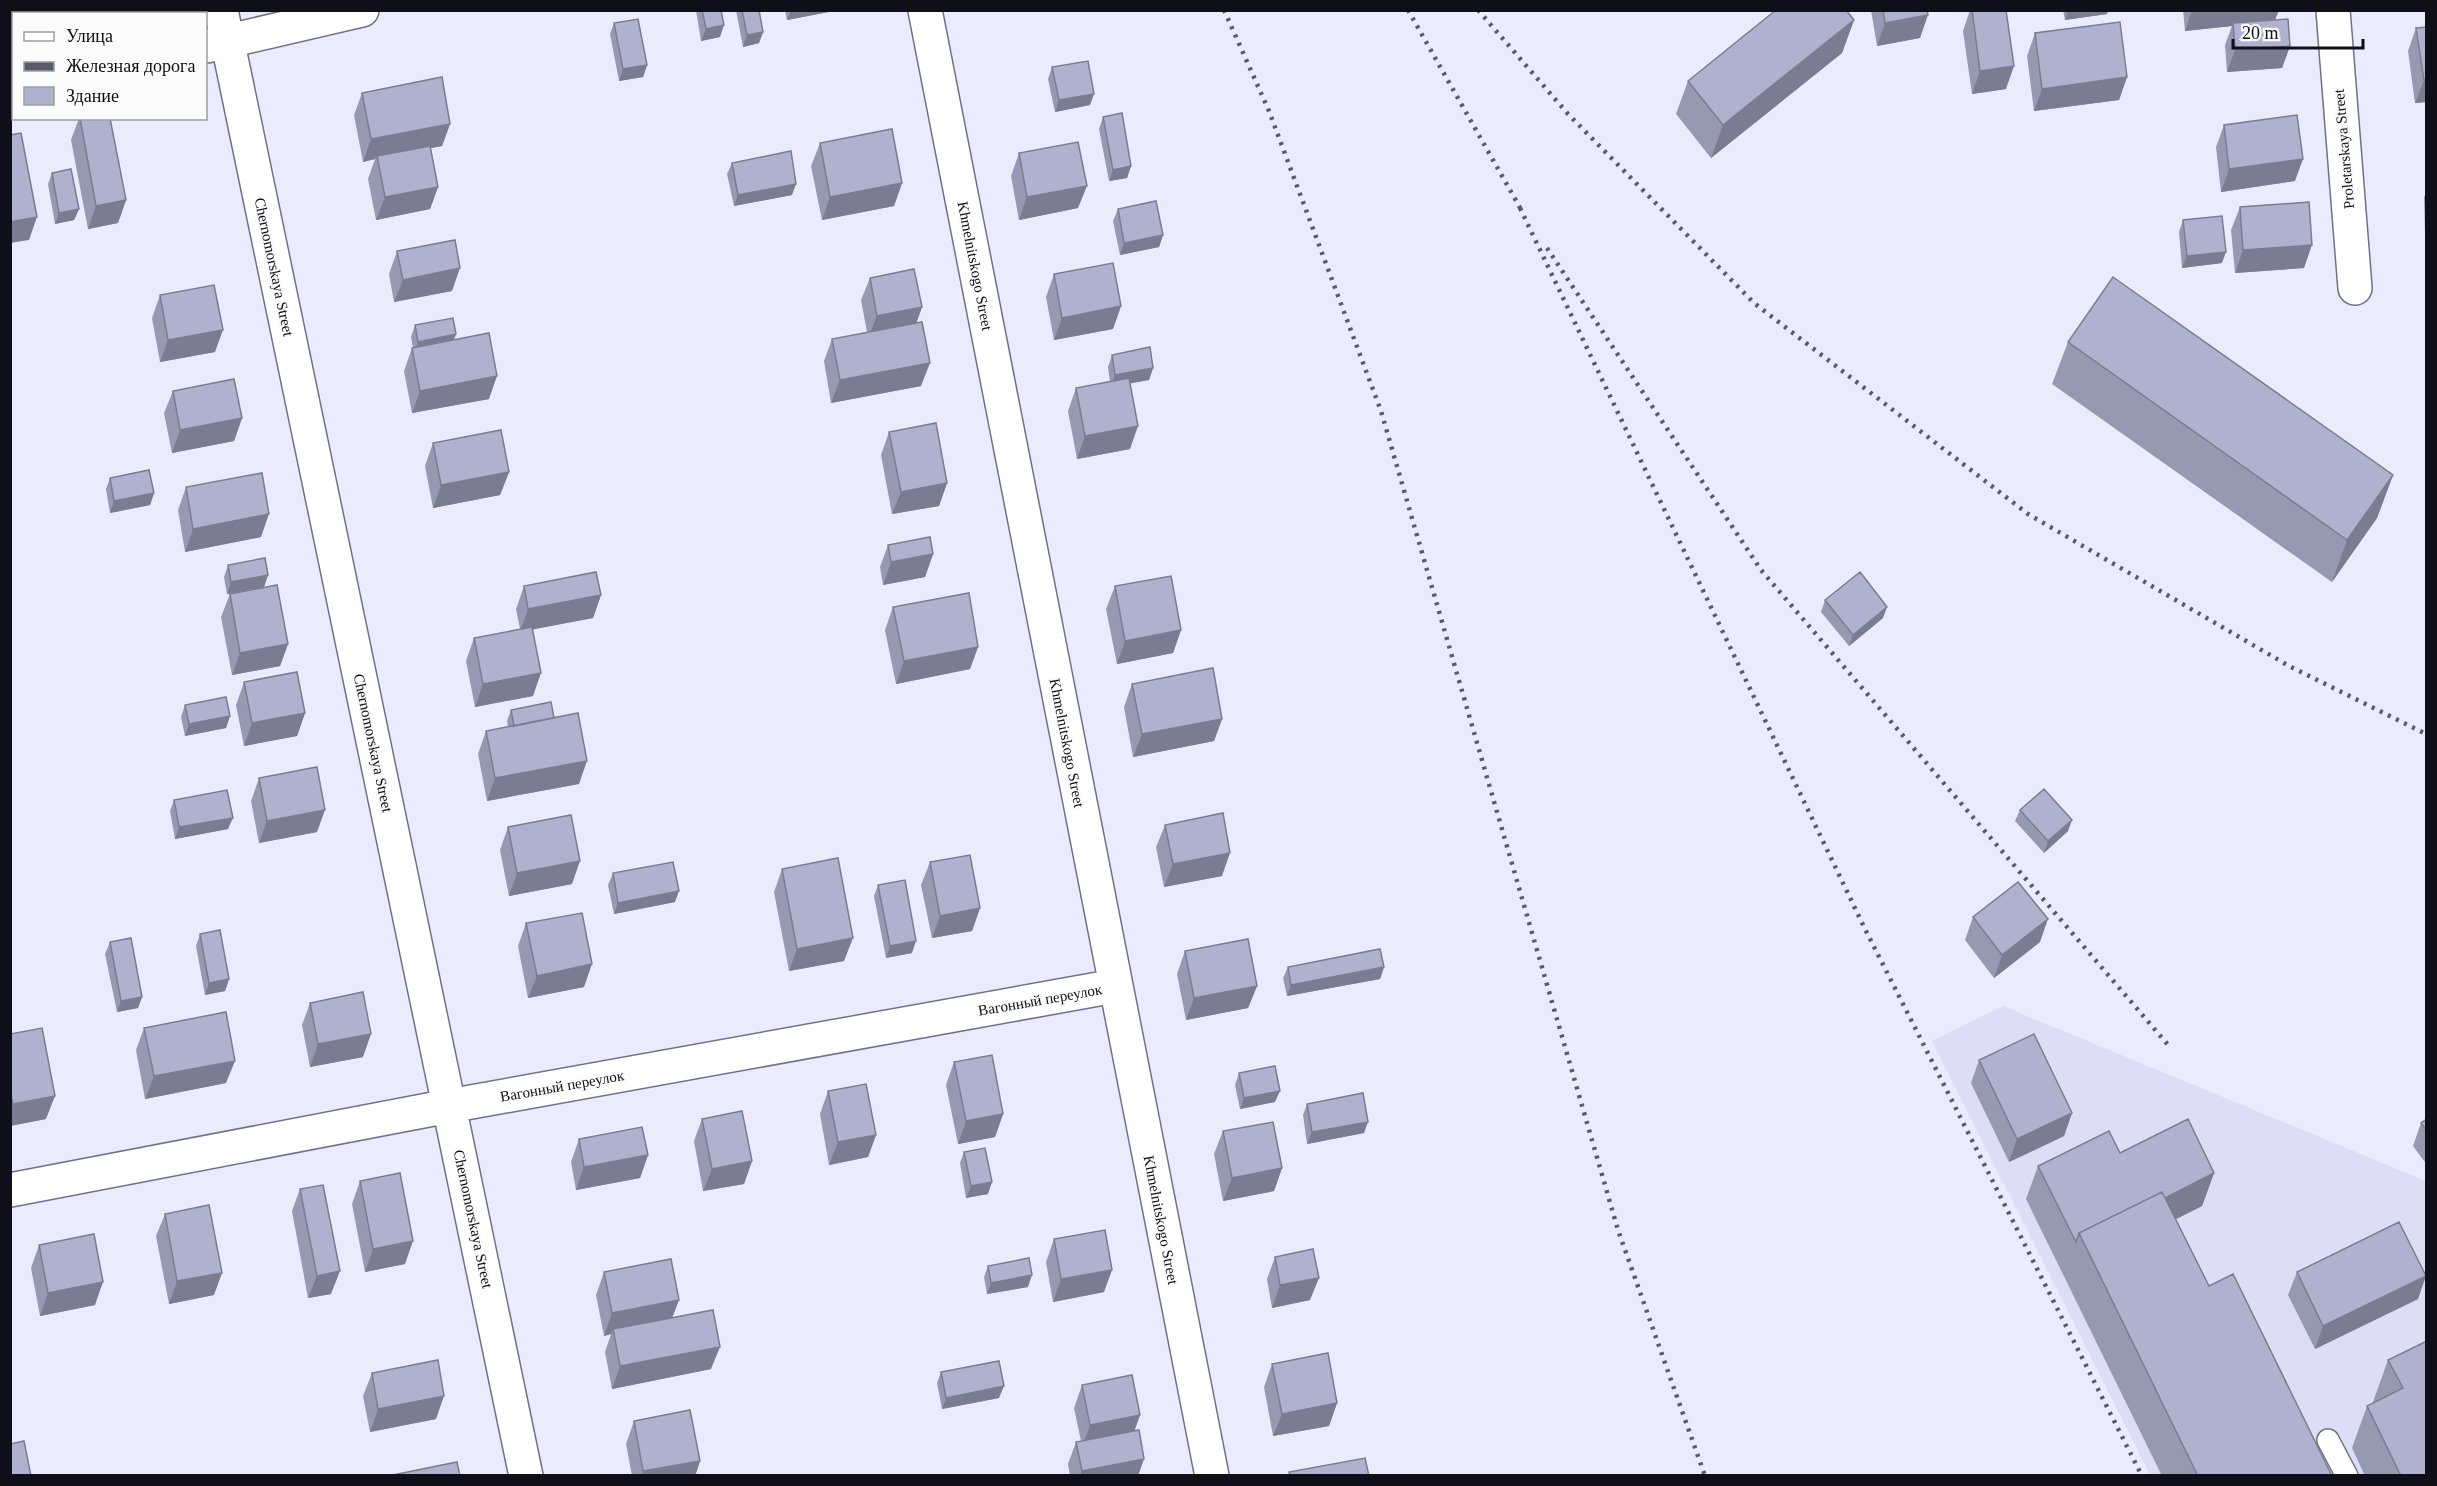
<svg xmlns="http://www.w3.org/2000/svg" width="2437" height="1486" font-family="Georgia,serif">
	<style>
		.built { fill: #dcdef5 }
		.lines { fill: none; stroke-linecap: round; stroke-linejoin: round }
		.lane-casing { stroke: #6f718c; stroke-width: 24 }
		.street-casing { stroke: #6f718c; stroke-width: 36 }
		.lane { stroke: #fff; stroke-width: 21 }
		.street { stroke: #fff; stroke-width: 33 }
		.rail { stroke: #595b68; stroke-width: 4.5; stroke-dasharray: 3 6; stroke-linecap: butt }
		.wall { fill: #9699b2 }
		.shaded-wall { fill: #7a7d91 }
		.building { fill: #afb2cf; stroke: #7a7d91; stroke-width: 1.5 }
		.labels { text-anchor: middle; stroke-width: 4.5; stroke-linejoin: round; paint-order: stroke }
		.street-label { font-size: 15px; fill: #0e0f19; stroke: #fbfbfb }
	</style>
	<rect width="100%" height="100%" fill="#eaecfe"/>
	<path class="built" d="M2003,1006l423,175v294h-276l-218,-434z"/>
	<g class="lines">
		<g class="lane-casing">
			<path id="lane" d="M2328,1440l19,36"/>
		</g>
		<g class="street-casing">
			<path id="street" d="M221,10l305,1466
				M925,10l287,1466
				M2333,10l22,278
				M207,46l155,-36
				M10,86l4,-1
				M10,1190l439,-84 666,-120"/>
		</g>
		<use href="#lane" class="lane"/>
		<use href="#street" class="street"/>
		<path class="rail" d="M1224,10l45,101 112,300 237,819 87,246
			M1408,10l115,203
			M1478,10l90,104 186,189 274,211 261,152 137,68
			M1520,208l344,719 278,549
			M1547,248l214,322 408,476"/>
	</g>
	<path class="wall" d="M696,10h25l-1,27 -19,4z
		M736,10h23l4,22 -4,11 -16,4z
		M785,10h54l-52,10z
		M1871,10h56l-7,28 -43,8z
		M1970,10h36v79l-34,5 -9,-63z
		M2063,10h45l-1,4 -42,6z
		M2183,10h96l-4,10 15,26 -8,22 -55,4 -2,-27 7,-19 -47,5z
		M1854,20l-12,33 -131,105 -35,-44 12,-33z
		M614,23l33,42 -4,12 -24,4 -9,-47z
		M2416,28l11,74 -12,1 -7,-52z
		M2035,33l92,44 -8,23 -85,11 -7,-55z
		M1052,67l38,38 -35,7 -7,-33z
		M362,93l88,31 -8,22 -11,2 7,39 -8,22 -54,11 -8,-41 7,-20 -12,3 -9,-47z
		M1103,117l28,49 -4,12 -18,3 -10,-52z
		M79,118l47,82 -8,23 -30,6 -17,-89z
		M2224,125l71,56 -74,11 -5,-45z
		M820,143l82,40 -8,23 -72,14 -11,-54z
		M1019,153l59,55 -59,12 -8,-44z
		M732,163l60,32 -58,11 -7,-32z
		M52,173l27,36 -5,11 -19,4 -7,-40z
		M2427,190v43h-2l-1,-36z
		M2240,207l64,61 -69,5 -4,-43z
		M1118,209l45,26 -4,12 -39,8 -7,-34z
		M2183,220l39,43 -40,5 -3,-36z
		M397,251l55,40 -58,11 -5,-28z
		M1054,274l67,32 -8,23 -59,11 -8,-43z
		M870,278l52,29 -6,16 5,63 -90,17 -7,-42 8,-22 35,-7 -6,-32z
		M160,295l55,57 -55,10 -8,-44z
		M415,325l39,15 35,59 -77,14 -8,-42 8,-23h1l-2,-11z
		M2068,342l325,133 -16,43 -45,64 -280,-198z
		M1112,355l41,13 -4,12 -19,3v66l-53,10 -9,-48 8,-23 34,-6 -2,-15z
		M173,391l69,27 -8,23 -62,12 -8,-40z
		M889,432l58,51 -8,23 -47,8 -11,-59z
		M433,443l76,29 -9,23 -67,13 -8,-42z
		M110,478l44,15 -4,12 -40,8 -4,-24z
		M186,487l75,50 -76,15 -7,-42z
		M888,545l45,9 -8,23 -42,8 -3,-18z
		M228,565l40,10 -4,12 -37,7 -3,-17z
		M524,586l77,9 -8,23 -61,11 1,67 -58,11 -9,-46 8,-23 46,-9 -4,-20z
		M1115,586l66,44 -8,23 -56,11 -11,-55z
		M230,594l58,50 -8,22 -48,9 -11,-58z
		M1825,600l58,18 -34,28 -28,-34z
		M893,607l85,40 -8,22 -74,15 -11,-54z
		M244,682l61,31 -8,23 -53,10 -8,-41z
		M1132,684l90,35 -8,22 -81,16 -9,-50z
		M185,705l45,11 -4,12 -41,8 -4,-19z
		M511,710l43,8 25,66 -92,17 -9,-47 8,-23 22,-4 -1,-6z
		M259,778l58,54 -58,11 -8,-42z
		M174,800l54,29 -53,10 -5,-28z
		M2020,810l48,21 -24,22 -29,-32z
		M1165,825l57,51 -58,11 -8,-40z
		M508,827l64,57 -63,12 -9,-46z
		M930,862l50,46 -8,23 -40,7 -11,-53z
		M782,869l62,92 -55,10 -15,-79z
		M613,873l62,29 -61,12 -6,-29z
		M878,885l34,68 -26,5 -12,-62z
		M1973,917l67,25 -46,36 -29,-38z
		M526,923l58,64 -56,11 -10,-52z
		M200,934l29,45 -4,12 -20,4 -9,-49z
		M110,942l32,55 -4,11 -21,4 -12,-58z
		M1185,951l72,35 -9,22 -62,12 -9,-46z
		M1288,967h96l-4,12 -93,17 -4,-18z
		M310,1003l53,54 -53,10 -8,-42z
		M144,1028l82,55 -81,16 -9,-49z
		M10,1034l36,85 -36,7z
		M1979,1060l93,53 -8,23 -55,26 -38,-79z
		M954,1062l49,52 -8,23 -37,7 -12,-59z
		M1239,1073l36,29 -35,7 -5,-24z
		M828,1091l48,44 -8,22 -39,8 -9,-51z
		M1307,1104l57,29 -57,11 -4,-29z
		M702,1119l50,42 -8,23 -41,7 -9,-50z
		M2427,1119v46l-14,-19 8,-23z
		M1223,1131l59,37 -8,23 -51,10 -9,-47z
		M579,1139l69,16 -8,23 -64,12 -5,-28z
		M964,1152l24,42 -22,4 -6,-35z
		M2120,1153l94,20 -12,33 -26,13 33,67 123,190h-170l-136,-277 12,-33z
		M360,1181l45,83 -40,8 -13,-68z
		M300,1189l31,105 -23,4 -16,-87z
		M165,1214l49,81 -45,9 -13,-68z
		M1054,1239l50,53 -51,10 -7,-40z
		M39,1245l56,60 -55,11 -9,-48z
		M1275,1257l35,43 -38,8 -5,-29z
		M988,1266l40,21 -41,7 -3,-17z
		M604,1272l75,28 -7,18 39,51 -99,20 -7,-37 6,-18 -7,2 -8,-41z
		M2297,1272l121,27 -103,50 -27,-54z
		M2427,1341v135h-62l-13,-28 15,-42 7,-3 -1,-1 15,-42z
		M1272,1364l65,39 -8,23 -56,10 -9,-49z
		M941,1372l58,26 -57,11 -5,-26z
		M372,1373l64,46 -66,13 -7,-36z
		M1082,1385l58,30 -6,16 4,45h-68l-2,-12 8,-22 5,-1 -7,-33z
		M634,1421l66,40 -5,15h-63l-6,-32z"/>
	<path class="shaded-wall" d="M791,10h48l-52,10z
		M2068,10h40l-1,4 -42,6z
		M2192,10h87l-5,12 -41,1 -1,3 -47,5z
		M1928,15l-8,23 -43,8 8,-23z
		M1854,20l-12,33 -131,105 12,-33z
		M724,25l-4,12 -19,4 5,-12z
		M763,32l-4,11 -16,4 4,-12z
		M2290,46l-8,22 -55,4 8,-22z
		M647,65l-4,12 -24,4 4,-12z
		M2014,66l-8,23 -34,5 8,-23z
		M2127,77l-8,23 -85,11 8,-22z
		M2424,80h3v22l-12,1z
		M1094,94l-4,11 -35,7 4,-12z
		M450,124l-8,22 -65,13v-3l-2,3 -12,3 8,-23z
		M2303,159l-8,22 -74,11 8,-23z
		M1131,166l-4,12 -18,3 4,-11z
		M902,183l-8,23 -72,14 8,-23z
		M796,184l-4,11 -58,11 4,-11z
		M1087,186l-9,22 -59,12 8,-23z
		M438,187l-8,22 -54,11 9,-23z
		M126,200l-8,23 -30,6 8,-23z
		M79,209l-5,11 -19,4 4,-11z
		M37,217l-8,23 -19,3v-21z
		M1163,235l-4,12 -39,8 4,-12z
		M2312,245l-8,23 -69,5 8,-23z
		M2226,252l-4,11 -40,5 5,-12z
		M460,268l-8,23 -58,11 9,-22z
		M1121,306l-8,23 -59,11 8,-22z
		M922,307l-8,23 -46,8 9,-22z
		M223,330l-8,22 -55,10 8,-22z
		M456,334l-4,12 -38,8 4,-12z
		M930,363l-9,23 -90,17 9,-23z
		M1153,368l-4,12 -38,7 4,-12z
		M497,376l-8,23 -77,14 8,-22z
		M242,418l-8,23 -62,12 8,-23z
		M1138,426l-8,23 -53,10 8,-23z
		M509,472l-9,23 -67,13 8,-23z
		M2393,475l-16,43 -45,64 15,-42z
		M947,483l-8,23 -47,8 9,-22z
		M154,493l-4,12 -40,8 4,-12z
		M269,514l-8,23 -76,15 8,-23z
		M933,554l-8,23 -42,8 8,-23z
		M268,575l-4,12 -37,7 4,-12z
		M601,595l-8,23 -73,14 8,-23z
		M1887,607l-4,11 -34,28 4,-11z
		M1181,630l-8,23 -56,11 8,-23z
		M288,644l-8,22 -48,9 8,-22z
		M978,647l-8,22 -74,15 8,-23z
		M541,673l-8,23 -58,11 8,-23z
		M305,713l-8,23 -53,10 8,-23z
		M230,716l-4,12 -41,8 4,-12z
		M1222,719l-8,22 -81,16 9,-23z
		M587,761l-8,23 -92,17 8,-23z
		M325,810l-8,22 -58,11 8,-22z
		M233,818l-5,11 -53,10 4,-12z
		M2072,820l-4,11 -24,22 4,-12z
		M1230,853l-8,23 -58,11 9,-23z
		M580,861l-8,23 -63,12 8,-23z
		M679,891l-4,11 -61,12 4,-11z
		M980,908l-8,23 -40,7 8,-22z
		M2048,919l-8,23 -46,36 8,-23z
		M853,938l-9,23 -55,10 8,-22z
		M916,941l-4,12 -26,5 4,-12z
		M592,964l-8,23 -56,11 9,-22z
		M1384,967l-4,12 -93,17 4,-11z
		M229,979l-4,12 -20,4 4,-12z
		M1257,986l-9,22 -62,12 8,-22z
		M142,997l-4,11 -21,4 4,-11z
		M371,1034l-8,23 -53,10 8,-23z
		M235,1061l-9,22 -81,16 9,-23z
		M1280,1091l-5,11 -35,7 4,-11z
		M55,1096l-9,23 -36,7v-15l3,-7z
		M2072,1113l-8,23 -55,26 8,-23z
		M1003,1114l-8,23 -37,7 8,-23z
		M1368,1122l-4,11 -57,11 5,-12z
		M876,1135l-8,22 -39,8 9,-23z
		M648,1155l-8,23 -64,12 8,-23z
		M752,1161l-8,23 -41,7 9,-22z
		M1282,1168l-8,23 -51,10 9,-23z
		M2214,1173l-12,33 -109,55 -11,-22z
		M992,1182l-4,12 -22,4 5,-12z
		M413,1241l-8,23 -40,8 8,-23z
		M1112,1270l-8,22 -51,10 8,-23z
		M340,1271l-9,23 -23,4 9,-22z
		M222,1273l-8,22 -45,9 8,-23z
		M1032,1275l-4,12 -41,7 4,-11z
		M2426,1276l-8,23 -103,50 8,-23z
		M1319,1278l-9,22 -38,8 8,-23z
		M103,1282l-8,23 -55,11 8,-23z
		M679,1300l-9,23 -57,6 -2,5 -7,2 8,-23z
		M720,1347l-9,22 -99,20 8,-23z
		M1004,1386l-5,12 -57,11 4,-11z
		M444,1396l-8,23 -66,13 8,-23z
		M1337,1403l-8,23 -56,10 9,-22z
		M1140,1415l-8,23 -50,10 8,-23z
		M1144,1459l-6,17h-58l2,-5z
		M700,1461l-5,15h-53l1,-5z"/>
	<path class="building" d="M702,10h19l3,15 -18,4z
		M742,10h17l4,22 -16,3z
		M1776,10h70l8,10 -131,105 -35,-44z
		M1883,10h44l1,5 -43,8z
		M1972,10h34l8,56 -34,5z
		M638,19l9,46 -24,4 -9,-46z
		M2288,19l2,27 -55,4 -2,-27z
		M2120,22l7,55 -85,12 -7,-56z
		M2427,27v53h-3l-8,-52z
		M1088,61l6,33 -35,6 -7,-33z
		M442,77l8,47 -79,15 -9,-46z
		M1122,113l9,53 -18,4 -10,-53z
		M2297,115l6,44 -74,10 -5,-44z
		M80,118h30l16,82 -30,6z
		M892,129l10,54 -72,14 -10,-54z
		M21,133l16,84 -27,5v-87z
		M1078,142l9,44 -60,11 -8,-44z
		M430,146l8,41 -53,10 -8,-41z
		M791,151l5,33 -58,11 -6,-32z
		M71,169l8,40 -20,4 -7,-40z
		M1156,201l7,34 -39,8 -6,-34z
		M2309,202l3,43 -69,5 -3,-43z
		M2222,216l4,36 -39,4 -4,-36z
		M455,240l5,28 -57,12 -6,-29z
		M1113,263l8,43 -59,12 -8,-44z
		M914,269l8,38 -45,9 -7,-38z
		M2113,277l280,198 -46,65 -279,-198z
		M214,285l9,45 -55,10 -8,-45z
		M453,318l3,16 -38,8 -3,-17z
		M922,322l8,41 -90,17 -8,-41z
		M489,333l8,43 -77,15 -8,-43z
		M1150,347l3,21 -38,7 -3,-20z
		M1129,378l9,48 -53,10 -9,-48z
		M234,379l8,39 -62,12 -7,-39z
		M936,423l11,60 -46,9 -12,-60z
		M501,430l8,42 -68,13 -8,-42z
		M149,470l5,23 -40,8 -4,-23z
		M262,473l7,41 -76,15 -7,-42z
		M930,537l3,17 -42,8 -3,-17z
		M265,558l3,17 -37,7 -3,-17z
		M596,572l5,23 -73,14 -4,-23z
		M1860,572l27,35 -34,28 -28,-35z
		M1171,576l10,54 -56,11 -10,-55z
		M277,585l11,59 -48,9 -10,-59z
		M969,593l9,54 -74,14 -11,-54z
		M532,627l9,46 -58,11 -9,-46z
		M1213,668l9,51 -80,15 -10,-50z
		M297,672l8,41 -53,10 -8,-41z
		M226,697l4,19 -41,8 -4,-19z
		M551,702l3,16 -40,8 -3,-16z
		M578,713l9,48 -92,17 -9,-47z
		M317,767l8,43 -58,11 -8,-43z
		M2044,789l28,31 -24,21 -28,-31z
		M227,790l6,28 -54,9 -5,-27z
		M1223,813l7,40 -57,11 -8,-39z
		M571,815l9,46 -63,12 -9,-46z
		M970,855l10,53 -40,8 -10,-54z
		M838,858l15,80 -56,11 -15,-80z
		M673,862l6,29 -61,12 -5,-30z
		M905,880l11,61 -26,5 -12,-61z
		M2018,882l30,37 -46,36 -29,-38z
		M582,913l10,51 -55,12 -11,-53z
		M220,930l9,49 -20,4 -9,-49z
		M131,938l11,59 -21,4 -11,-59z
		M1248,939l9,47 -63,12 -9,-47z
		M1380,949l4,18 -93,18 -3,-18z
		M363,992l8,42 -53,10 -8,-41z
		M226,1012l9,49 -81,15 -10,-48z
		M42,1028l13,68 -42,8 -3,-13v-57z
		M2034,1034l38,79 -55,26 -38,-79z
		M992,1055l11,59 -37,7 -12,-59z
		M1275,1066l5,25 -36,7 -5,-25z
		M866,1084l10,51 -38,7 -10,-51z
		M1363,1093l5,29 -56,10 -5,-28z
		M742,1111l10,50 -40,8 -10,-50z
		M2188,1119l26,54 -49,25 -3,-6 -83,41 -3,9 -38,-76 71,-35 11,22z
		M2427,1119v12l-6,-8z
		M1273,1122l9,46 -50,10 -9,-47z
		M642,1127l6,28 -64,12 -5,-28z
		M985,1148l7,34 -21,4 -7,-34z
		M400,1173l13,68 -40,8 -13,-68z
		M323,1185l17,86 -23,5 -17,-87z
		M2162,1192l47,94 24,-12 99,202h-134l-119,-243z
		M209,1205l13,68 -45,8 -12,-67z
		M2399,1222l27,54 -103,50 -26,-54z
		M1105,1230l7,40 -51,9 -7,-40z
		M94,1234l9,48 -55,11 -9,-48z
		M1313,1249l6,29 -39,7 -5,-28z
		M1029,1258l3,17 -41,8 -3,-17z
		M671,1259l8,41 -67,13 -8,-41z
		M713,1310l7,37 -100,19 -7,-37z
		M2427,1341v135h-26l-34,-70 36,-18 -15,-28z
		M1328,1353l9,50 -55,11 -10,-50z
		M438,1360l6,36 -66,13 -6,-36z
		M999,1361l5,25 -58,12 -5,-26z
		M1132,1375l8,40 -50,10 -8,-40z
		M690,1410l10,51 -57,10 -9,-50z
		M1139,1430l5,29 -62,12 -6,-29z
		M24,1441l7,35h-21v-32z
		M1365,1458l4,18h-79l-1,-4z
		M457,1462l3,14h-72z"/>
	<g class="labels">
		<g class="street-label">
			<text transform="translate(2344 149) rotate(-95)" y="5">Proletarskaya Street</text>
			<text transform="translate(975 266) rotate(79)" y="5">Khmelnitskogo Street</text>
			<text transform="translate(274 267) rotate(78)" y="5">Chernomorskaya Street</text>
			<text transform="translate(373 743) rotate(78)" y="5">Chernomorskaya Street</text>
			<text transform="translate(1067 743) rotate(79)" y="5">Khmelnitskogo Street</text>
			<text transform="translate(1040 1000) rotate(-10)" y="5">Вагонный переулок</text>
			<text transform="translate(562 1086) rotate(-10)" y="5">Вагонный переулок</text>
			<text transform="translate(473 1219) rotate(78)" y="5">Chernomorskaya Street</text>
			<text transform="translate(1161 1220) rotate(79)" y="5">Khmelnitskogo Street</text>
		</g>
	</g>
	<rect width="2437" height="1486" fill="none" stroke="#0e0f19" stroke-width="24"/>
	<rect x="12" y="12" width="195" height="108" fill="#fbfbfb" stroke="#9c9da1" stroke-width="1.5"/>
	<rect x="24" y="32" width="30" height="9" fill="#ffffff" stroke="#9c9da1" stroke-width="1.5"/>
	<text x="66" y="42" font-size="18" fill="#0e0f19">Улица</text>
	<rect x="24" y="62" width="30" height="9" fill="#595b68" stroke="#9c9da1" stroke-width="1.5"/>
	<text x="66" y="72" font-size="18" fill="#0e0f19">Железная дорога</text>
	<rect x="24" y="87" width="30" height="18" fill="#afb2cf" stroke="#9c9da1" stroke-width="1.5"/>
	<text x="66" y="102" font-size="18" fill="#0e0f19">Здание</text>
	<path d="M2233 39v9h130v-9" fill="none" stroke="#0e0f19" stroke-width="3"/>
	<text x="2242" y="39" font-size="18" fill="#0e0f19" stroke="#fbfbfb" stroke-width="4.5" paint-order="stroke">20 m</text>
</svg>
